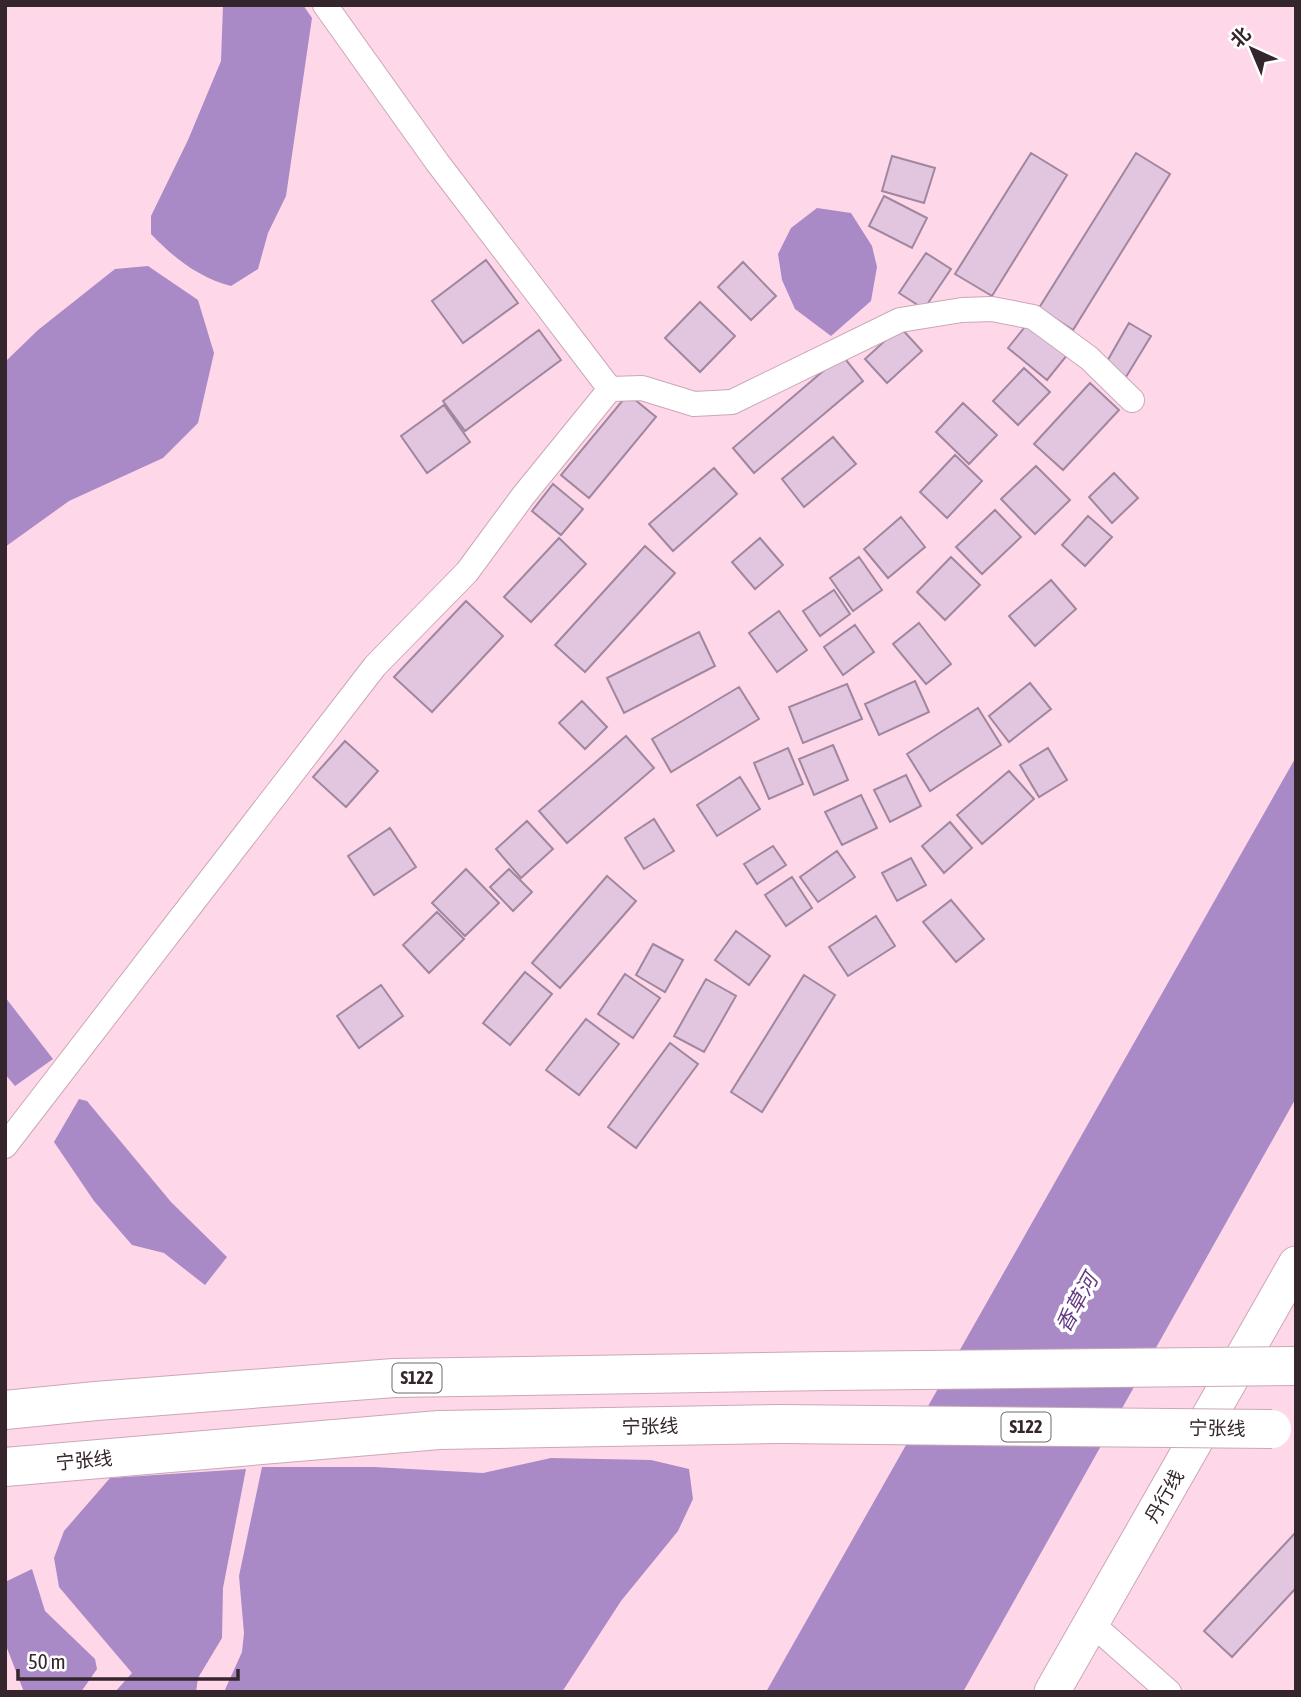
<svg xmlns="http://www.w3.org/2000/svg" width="1301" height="1697" font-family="'Asap Condensed','Noto Sans SC',sans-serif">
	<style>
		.water { fill: #a989c6 }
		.building { fill: #e2c5df; stroke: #a0869e; stroke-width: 2 }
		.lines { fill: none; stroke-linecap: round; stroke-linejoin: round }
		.minor-casing { stroke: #cba7b7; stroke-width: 26 }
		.secondary-casing { stroke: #cba7b7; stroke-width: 37 }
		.primary-casing { stroke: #cba7b7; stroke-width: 40 }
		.minor { stroke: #fff; stroke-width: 24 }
		.secondary { stroke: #fff; stroke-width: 35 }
		.primary { stroke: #fff; stroke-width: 38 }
		.primary-bridge-casing { stroke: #cba7b7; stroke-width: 40; stroke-linecap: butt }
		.primary-bridge { stroke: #fff; stroke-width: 38 }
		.labels { text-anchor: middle; stroke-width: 7; stroke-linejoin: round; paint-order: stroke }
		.shield { fill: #fff; stroke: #71676b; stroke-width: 2 }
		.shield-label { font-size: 18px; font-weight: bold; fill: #34262c }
		.street-label { font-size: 19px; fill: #34262c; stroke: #fff }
		.water-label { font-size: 21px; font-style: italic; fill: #653b85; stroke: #fff }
	</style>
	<rect width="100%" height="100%" fill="#fed8e9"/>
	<path class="water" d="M223,5h80l9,13 -26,178 -18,37 -10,36 -27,17c-33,-9 -56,-27 -80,-52v-18l37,-76 33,-79z
		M817,208l34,5 21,33 5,21 -6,34 -40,35 -36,-27 -13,-29 -4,-26 13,-26z
		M148,266l50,34 16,53 -16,70 -35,35 -94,43 -64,46v-185l33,-32 77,-61z
		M1296,757v341l-333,594h-197z
		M5,997l48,62 -38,27 -10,-12z
		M79,1099l8,2 84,101 56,55 -22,28 -41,-32 -32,-8 -38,-44 -40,-59z
		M551,1458l100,2 38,9 4,30 -15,32 -57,70 -59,91h-338l18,-40 2,-19 -5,-57 23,-109h112l109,6z
		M246,1469l-23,119 -1,50 -24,40 -2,14h-81l17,-19 -73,-86 -5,-29 10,-27 46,-53z
		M32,1569l13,42 50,48 2,10 -16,23h-57l-19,-49v-61z"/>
	<path class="building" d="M1031,153l36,22 -75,121 -37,-22z
		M1136,153l34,21 -97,156 -34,-22z
		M892,156l43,12 -11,35 -42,-12z
		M884,196l43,22 -15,30 -43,-22z
		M926,253l25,16 -27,40 -25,-16z
		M486,260l32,43 -55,40 -31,-42z
		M743,262l33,34 -25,24 -33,-33z
		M700,302l35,34 -35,36 -35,-34z
		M1028,323l40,31 -21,26 -39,-32z
		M1129,323l22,13 -25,41 -21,-12z
		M900,327l22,24 -35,32 -22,-24z
		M539,330l22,30 -96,71 -22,-30z
		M842,355l21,26 -109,92 -21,-25z
		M1024,368l26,24 -32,33 -25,-24z
		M1090,383l29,27 -56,60 -29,-26z
		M628,394l28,23 -67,81 -28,-23z
		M963,403l34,32 -28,29 -33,-32z
		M444,405l26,37 -43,31 -26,-37z
		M833,437l23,27 -52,43 -22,-28z
		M955,455l27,26 -35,37 -27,-26z
		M1036,466l34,34 -35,34 -34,-35z
		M714,468l23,26 -64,57 -24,-27z
		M1114,473l24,25 -26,25 -23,-26z
		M553,484l30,25 -22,26 -29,-24z
		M995,510l26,27 -39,37 -26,-27z
		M1088,516l24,21 -27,29 -23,-21z
		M901,517l24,30 -37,31 -24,-29z
		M559,538l27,26 -55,58 -27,-25z
		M760,538l23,27 -28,24 -23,-27z
		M645,546l30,27 -90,99 -30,-27z
		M859,557l23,33 -29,21 -23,-33z
		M951,557l29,28 -35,35 -28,-28z
		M1051,580l25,29 -41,37 -26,-30z
		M834,590l16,24 -30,22 -17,-25z
		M466,601l37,35 -71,76 -38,-35z
		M779,611l28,39 -30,22 -28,-39z
		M919,623l32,41 -25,20 -33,-40z
		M855,625l19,27 -31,23 -19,-28z
		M699,632l16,34 -91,47 -17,-35z
		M915,681l14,31 -50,23 -14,-31z
		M1030,683l21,26 -42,33 -20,-26z
		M847,684l15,35 -59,24 -14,-36z
		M739,687l20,32 -88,53 -19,-33z
		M582,701l25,26 -22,22 -26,-26z
		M978,708l23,37 -71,46 -23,-37z
		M626,736l28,32 -87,75 -28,-32z
		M345,741l33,30 -32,36 -33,-30z
		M833,745l15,35 -34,15 -15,-36z
		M788,748l15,36 -34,15 -15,-36z
		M1048,748l19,32 -28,17 -19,-32z
		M1009,771l25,28 -52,45 -25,-29z
		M906,775l15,31 -31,16 -16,-32z
		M740,777l20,32 -43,27 -20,-31z
		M861,795l16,33 -35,17 -17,-33z
		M654,819l20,32 -30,18 -19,-31z
		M527,821l26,28 -32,29 -25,-29z
		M950,822l22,26 -28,25 -22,-27z
		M390,828l26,39 -42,28 -26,-39z
		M773,846l13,19 -29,19 -13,-20z
		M837,851l18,26 -37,25 -18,-25z
		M911,858l15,27 -29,16 -15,-28z
		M466,869l33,34 -34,33 -33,-33z
		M509,869l23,23 -19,19 -23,-24z
		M607,876l29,25 -76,87 -28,-25z
		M792,877l20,31 -26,18 -21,-31z
		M951,900l33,39 -28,23 -33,-40z
		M437,912l27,27 -35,34 -26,-28z
		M876,916l19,30 -47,30 -19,-29z
		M736,931l34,25 -21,29 -34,-25z
		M653,944l30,16 -18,32 -29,-17z
		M525,972l27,22 -42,51 -27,-22z
		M625,974l35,24 -27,40 -35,-24z
		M804,975l31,20 -73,117 -31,-20z
		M706,979l30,17 -32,56 -30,-16z
		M381,985l22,31 -44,32 -22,-32z
		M586,1019l33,25 -40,51 -33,-25z
		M670,1043l28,21 -62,84 -28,-21z
		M1296,1532v56l-64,69 -28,-26z"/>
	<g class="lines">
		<g class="minor-casing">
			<path id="minor" d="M610,389l32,-1 52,16 38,-2 168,-82 62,-10 30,-1 41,8 56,41 43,42
				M5,1146l370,-480 92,-94 56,-76 87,-107 -173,-227 -112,-157
				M1091,1623l78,69"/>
		</g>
		<g class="secondary-casing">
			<path id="secondary" d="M1052,1692l244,-428"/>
		</g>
		<g class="primary-casing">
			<path id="primary" d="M5,1410l91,-9 298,-23 435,-7
				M5,1467l434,-37 341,-6"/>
		</g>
		<use href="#minor" class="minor"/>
		<use href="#secondary" class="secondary"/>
		<use href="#primary" class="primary"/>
		<g class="primary-bridge-casing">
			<path id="primary-bridge" d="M829,1371l467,-5
				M780,1424l492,5"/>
		</g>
		<use href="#primary-bridge" class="primary-bridge"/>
	</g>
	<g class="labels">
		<g class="shield">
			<rect x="392.5" y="1363.5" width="49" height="29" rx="5"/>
			<rect x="1001.5" y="1412.5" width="49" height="29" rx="5"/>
		</g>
		<g class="shield-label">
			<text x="417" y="1384">S122</text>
			<text x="1026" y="1433">S122</text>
		</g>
		<g class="street-label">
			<text transform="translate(650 1426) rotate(-1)" y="7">宁张线</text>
			<text transform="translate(1217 1428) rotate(1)" y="7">宁张线</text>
			<text transform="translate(84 1460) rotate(-5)" y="7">宁张线</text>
			<text transform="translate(1164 1496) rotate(-60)" y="7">丹行线</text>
		</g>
		<g class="water-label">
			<text transform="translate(1077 1303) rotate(-61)" y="7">香草河</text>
		</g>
	</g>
	<rect width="1301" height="1697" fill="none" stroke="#34262c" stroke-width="14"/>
	<g transform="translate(1252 49) rotate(316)" stroke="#ffffff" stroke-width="5" paint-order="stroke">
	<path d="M0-5L12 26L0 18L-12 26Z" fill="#34262c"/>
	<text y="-10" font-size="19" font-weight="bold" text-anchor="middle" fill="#34262c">北</text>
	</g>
	<path d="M18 1669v10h220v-10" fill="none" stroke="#34262c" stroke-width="3.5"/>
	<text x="28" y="1669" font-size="21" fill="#34262c" stroke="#ffffff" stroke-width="5" paint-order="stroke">50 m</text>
</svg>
